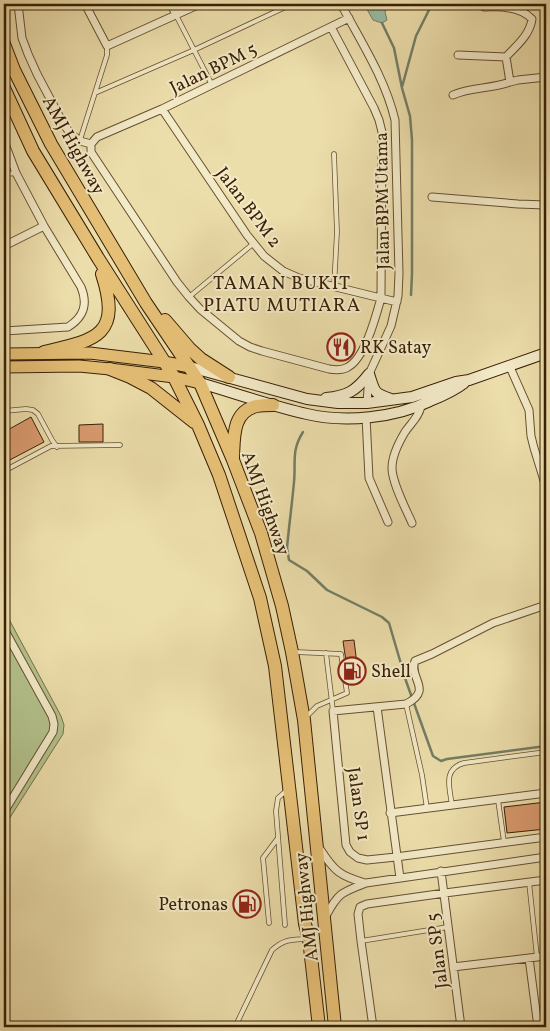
<svg xmlns="http://www.w3.org/2000/svg" width="550" height="1031" font-family="Vollkorn,serif">
	<style>
		.green { fill: #b3c28c; stroke: #767149 }
		.water { fill: #99bca6; stroke: #737e66 }
		.lines { fill: none; stroke-linecap: round; stroke-linejoin: round }
		.stream { stroke: #737e66; stroke-width: 2.5 }
		.building { fill: #d99a6e; stroke: #392006 }
		.lane-casing { stroke: #66502f; stroke-width: 5.5 }
		.street-casing { stroke: #66502f; stroke-width: 9 }
		.secondary-casing { stroke: #392006; stroke-width: 12 }
		.primary-casing { stroke: #392006; stroke-width: 13 }
		.highway-casing { stroke: #392006; stroke-width: 14 }
		.lane { stroke: #f3eac8; stroke-width: 4 }
		.street { stroke: #f3eac8; stroke-width: 7 }
		.secondary { stroke: #f3eac8; stroke-width: 10 }
		.primary { stroke: #e6bf76; stroke-width: 11 }
		.highway { stroke: #e6bf76; stroke-width: 12 }
		.labels { text-anchor: middle; stroke-width: 4; stroke-linejoin: round; paint-order: stroke }
		.street-label { font-size: 18px; fill: #392006; stroke: #f3eac8 }
		.poi-label { font-size: 18px; fill: #392006; stroke: #f3eac8; text-anchor: start }
		.neighbourhood-label { font-size: 19px; letter-spacing: 1px; fill: #392006; stroke: #f3eac8 }
	</style>
	<rect width="100%" height="100%" fill="#ecdeab"/>
	<filter id="stains"><feTurbulence type="fractalNoise" baseFrequency=".004" numOctaves="4"/><feColorMatrix values="0 0 0 0 .2 0 0 0 0 .09 0 0 0 0 .02 0 0 0 .5 -.17"/></filter>
	<radialGradient id="worn" r=".72"><stop offset=".6" stop-color="#630" stop-opacity="0"/><stop offset="1" stop-color="#630" stop-opacity=".3"/></radialGradient>
	<path class="green" d="M4,610l57,106 3,9 -1,9 -59,93z"/>
	<path class="water" d="M364,4h25l-4,8 2,8 -5,3 -9,-3z"/>
	<g class="lines">
		<path class="stream" d="M382,23l12,25 8,40 8,28 2,24v134l-1,21
			M402,87l14,-51 16,-32
			M303,432c-12,19 -7,30 -9,50 -2,22 -5,44 -7,66l2,12 18,11 20,19 55,27 7,6 17,58 27,75 8,5 6,-2 99,-13"/>
	</g>
	<path class="building" d="M31,417l13,25 -40,21v-31z
		M103,424v18h-24v-17z
		M354,640l5,41 -10,1 -6,-41z
		M546,802v27l-39,4 -3,-26z"/>
	<g class="lines">
		<g class="lane-casing">
			<path id="lane" d="M176,15l36,70
				M95,93l99,-43 98,-46
				M80,140l27,-85v-9
				M4,177l3,-3 9,-1
				M334,287l3,-55 -3,-78
				M189,297l65,-54
				M4,411l22,-2 7,1 5,4 14,26 5,7
				M4,471l47,-25 69,-1
				M295,652l46,2 6,39 -30,13 -11,11
				M326,653l7,58
				M406,704l16,71 5,34
				M498,800l6,42
				M452,806c-2,-18 -10,-37 12,-43l82,-11
				M529,882l8,75
				M269,923l-6,-65 15,-20
				M285,925l-9,-114 2,-13 8,-7
				M361,941l87,-14
				M235,1027l37,-77c13,-11 18,-10 34,-11
				M419,1027l42,-4"/>
		</g>
		<g class="street-casing">
			<path id="street" d="M18,4l4,34 6,16 9,20 27,51 7,9 9,7 11,3
				M85,4l22,42 93,-42
				M171,4l5,11
				M341,4c20,38 44,74 54,116l4,154 -1,22 -7,30 -22,48 -2,29
				M458,55l48,2c10,-11 24,-22 26,-38 -11,-12 -33,-13 -48,-12
				M506,57l4,25 8,-2 28,-3
				M453,95c18,-8 38,-6 57,-13
				M162,109l85,126 17,21 19,15 16,7 98,24
				M4,141l12,32 28,53 37,61c7,17 3,30 -13,40l-64,4
				M91,144v8l86,130 12,15 11,12 39,32 11,6 12,4 67,18c6,1 13,2 19,-2 17,-9 28,-51 33,-69l1,-166 -3,-12 -5,-12 -43,-81
				M91,144l6,-7 65,-28 187,-91
				M432,197l86,7 28,1
				M4,246l40,-20
				M509,365l20,45 2,26 3,12 12,39
				M366,417l3,61 19,44
				M412,523c-6,-14 -20,-40 -20,-55 0,-11 7,-26 13,-36 6,-9 14,-15 16,-26
				M546,605l-53,18 -61,31 -17,7c-7,17 19,29 -9,43l-73,7 13,134 4,7 8,6 9,2 29,-3 150,-20
				M4,629l48,87 2,8 -1,8 -49,80
				M377,707l23,171
				M390,813l156,-20
				M320,849c14,22 20,27 45,34
				M441,871l20,156
				M326,916c12,-23 16,-24 40,-33l180,-26
				M529,958l9,69
				M453,967l93,-11
				M373,1027l-12,-86 -3,-27 2,-7 7,-3 78,-11 101,-13"/>
		</g>
		<g class="secondary-casing">
			<path id="secondary" d="M190,367l117,32 31,4h29l45,-6 44,-15 13,-2 77,-27
				M369,374c6,18 4,19 22,25
				M200,383c35,10 71,23 107,31 38,9 88,4 123,-13 12,-5 24,-10 34,-18
				M326,398c21,-2 30,-7 43,-24"/>
		</g>
		<g class="primary-casing">
			<path id="primary" d="M4,354l86,-1 74,9 26,5
				M4,367l75,-1 31,3 64,8 26,6"/>
		</g>
		<g class="highway-casing">
			<path id="highway" d="M4,44l10,26 37,74 95,159 54,80 33,77 28,73 21,73 10,46 12,68 31,307
				M4,88l29,63 65,107 76,119 24,48 21,50 41,123 15,68 30,258 4,15 10,88
				M165,320l25,29 11,10 28,18
				M44,352c52,-12 78,-16 58,-78
				M110,369l20,8 21,11 43,34
				M233,458c1,-20 -1,-47 24,-52 5,-1 11,-1 16,-1"/>
		</g>
		<use href="#lane" class="lane"/>
		<use href="#street" class="street"/>
		<use href="#secondary" class="secondary"/>
		<use href="#primary" class="primary"/>
		<use href="#highway" class="highway"/>
	</g>
	<defs>
		<g id="restaurant-ring" transform="scale(1.4375)"><circle r="9.5" fill="#f3eac8" stroke="#8f2418" stroke-width="1.5"/><path d="M-5-6h1v4h1v-4h1v4h1v-4h1v5L-1.5 .5V6h-2V.5L-5-1ZM5-6V6H3V1.5H1.5Q1.5-4 5-6Z" fill="#8f2418"/></g>
		<g id="fuel-ring" transform="scale(1.4375)"><circle r="9.5" fill="#f3eac8" stroke="#8f2418" stroke-width="1.5"/><path d="M-5.5-6h7V0h2V4h1.3V-2.5L3-4.5l.8-.8L6-3V5H2.5V1h-1V6h-7ZM-4.2-4.7v3.2H.2V-4.7Z" fill="#8f2418"/></g>
	</defs>
	<g fill-rule="evenodd">
		<use href="#restaurant-ring" x="341" y="347"/>
		<use href="#fuel-ring" x="352" y="671"/>
		<use href="#fuel-ring" x="247" y="904"/>
	</g>
	<g class="labels">
		<g class="street-label">
			<text transform="translate(213 68) rotate(-26)" y="6">Jalan BPM 5</text>
			<text transform="translate(74 145) rotate(61)" y="6">AMJ Highway</text>
			<text transform="translate(382 201) rotate(-91)" y="6">Jalan BPM Utama</text>
			<text transform="translate(249 207) rotate(53)" y="6">Jalan BPM 2</text>
			<text transform="translate(266 503) rotate(70)" y="6">AMJ Highway</text>
			<text transform="translate(359 804) rotate(82)" y="6">Jalan SP 1</text>
			<text transform="translate(306 907) rotate(-96)" y="6">AMJ Highway</text>
			<text transform="translate(437 951) rotate(-97)" y="6">Jalan SP 5</text>
		</g>
		<g class="poi-label">
			<text x="360" y="353">RK Satay</text>
			<text x="371" y="677">Shell</text>
			<text x="228" y="910" text-anchor="end">Petronas</text>
		</g>
		<g class="neighbourhood-label">
			<text x="282" y="289">TAMAN BUKIT<tspan x="282" dy="22">PIATU MUTIARA</tspan></text>
		</g>
	</g>
	<rect width="550" height="1031" fill="none" stroke="#ecdeab" stroke-width="20"/>
	<rect x="5" y="5" width="540" height="1021" fill="none" stroke="#392006" stroke-width="2.5"/>
	<rect x="10" y="10" width="530" height="1011" fill="none" stroke="#392006"/>
	<rect width="100%" height="100%" filter="url(#stains)"/>
	<rect width="100%" height="100%" fill="url(#worn)"/>
</svg>
